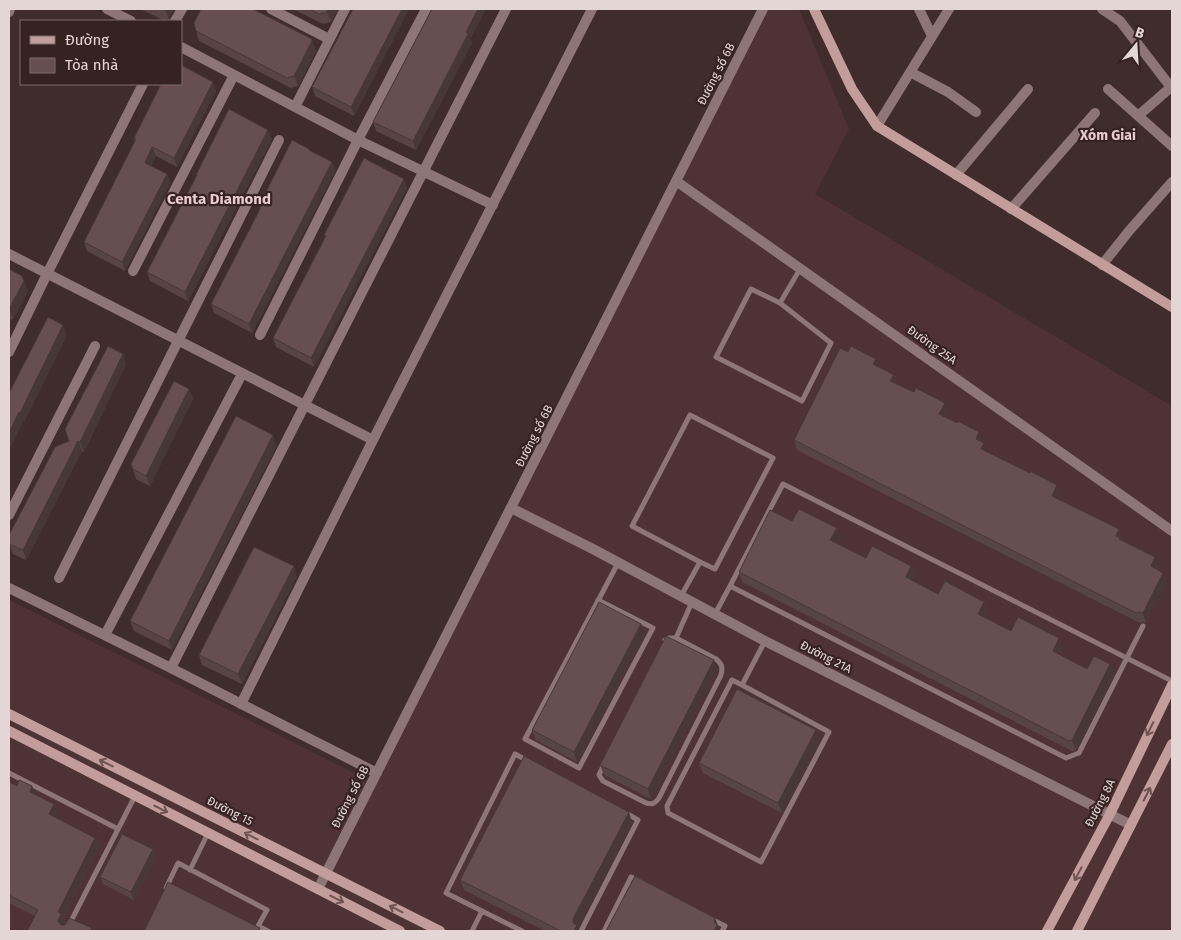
<svg xmlns="http://www.w3.org/2000/svg" width="1181" height="940" font-family="'Fira Sans',sans-serif">
	<style>
		.built { fill: #4f3334 }
		.lines { fill: none; stroke-linecap: round; stroke-linejoin: round }
		.lane { stroke: #8f7676; stroke-width: 5 }
		.street { stroke: #8f7676; stroke-width: 10 }
		.secondary { stroke: #c39c9c; stroke-width: 10 }
		.wall { fill: #594444 }
		.shaded-wall { fill: #483737 }
		.building { fill: #674f4f; stroke: #483737 }
		.oneway { stroke: #6f5353 }
		.labels { text-anchor: middle; stroke-width: 4.5; stroke-linejoin: round; paint-order: stroke }
		.street-label { font-size: 12px; fill: #e5d6d6; stroke: #372222 }
		.neighbourhood-label { font-size: 14px; font-weight: bold; fill: #e8cbcb; stroke: #372222 }
		.quarter-label { font-size: 15px; font-weight: bold; fill: #e8cbcb; stroke: #372222 }
	</style>
	<rect width="100%" height="100%" fill="#412c2c"/>
	<path class="built" d="M768,9h31l50,120 -34,65 357,212v525h-1163v-331l365,183z"/>
	<g class="lines">
		<path class="lane" d="M780,303l51,40 -29,58 -86,-44 35,-68 29,14 20,-34
			M730,586l53,-102 389,197
			M681,596l19,-34 -68,-36 58,-111 83,43 -58,111 -15,-7
			M598,600l55,28 -74,140 -54,-29 93,-176
			M715,614l15,-28 336,172 13,-5 64,-127
			M665,640l4,-2h7l16,-36
			M742,685l87,47 -68,130 -93,-49 -1,-7 65,-126 10,5 23,-44
			M605,762l-6,13 4,6 43,22c7,2 9,0 13,-5l62,-123c2,-8 1,-11 -5,-16l-40,-21
			M9,773l109,56
			M190,870l18,-37
			M166,888l12,-25 89,47 -9,16 10,5
			M713,920l12,6 -3,5
			M66,931l69,-135
			M472,931l10,-20
			M522,931l-76,-38 69,-139 13,7
			M581,931l57,-111 -14,-8
			M604,931l27,-54 8,4"/>
		<path class="street" d="M107,9l24,12
			M271,9l58,30
			M919,9l13,27
			M1102,9l18,12 50,65v2l-31,27
			M9,12l1,-3
			M175,21l7,-12
			M181,47l177,93 135,65
			M910,72l38,20 28,20
			M1108,89l64,57
			M295,107l50,-98
			M877,126l72,-117
			M956,175l72,-86
			M676,181l496,350
			M1011,209l84,-96
			M9,254l364,186
			M1102,265l27,-34 43,-49
			M133,271l101,-196
			M260,335l98,-195 68,-131
			M9,352l38,-78 96,-190
			M511,508l80,40 174,93 366,184
			M9,515l86,-169
			M59,578l220,-438
			M9,588l148,73 220,112
			M105,635l137,-261
			M171,668l335,-659
			M241,704l132,-264 219,-431
			M318,889l445,-880"/>
		<path class="secondary" d="M814,9l38,80 25,37 295,181
			M9,714l431,217
			M9,731l391,200
			M1047,931l63,-117 62,-129
			M1077,931l95,-187"/>
	</g>
	<path class="wall" d="M140,9h34l-5,10 -6,1z
		M293,9h45l-7,13 -8,2z
		M353,9h56l-55,107 -39,-20 -3,-9z
		M432,9h54l-16,30 2,4 -56,107 -40,-19 -3,-9z
		M196,31l120,20 -18,35 -7,2 -92,-47z
		M216,91l-39,76 -21,-11 -5,10 16,8 3,9 -45,88 -38,-20 -3,-9 51,-100 -1,-4z
		M247,119l25,20 -84,162 -38,-20 -3,-9 49,-96v-1z
		M310,151l22,11 3,9 -83,162 -38,-20 -3,-9 49,-95 -1,-3z
		M407,188l-93,179 -38,-20 -3,-9 52,-101 -1,-2z
		M9,269l19,22 -15,28 -4,1z
		M126,364l-42,88 -2,-1 -56,109 -13,-6 -4,-12 60,-101z
		M879,367l15,8 3,9 51,29 -2,4 11,6 22,9 4,10 4,11 74,42 -2,4 60,30 4,10 -1,1 37,27 -1,3 5,3 4,10 -21,40 -3,-1 -3,1 -343,-173 -3,-10z
		M189,389l4,10 -43,87 -14,-7 -5,-15z
		M277,445l-105,205 -38,-19 -4,-10z
		M792,521l45,7 3,10 -3,6 29,14 45,8 4,10 -3,4 26,14 46,8 4,10 -3,5 26,14 48,7 4,10 -3,6 27,15 23,-5 4,10 -38,76 -4,1 -330,-169 -3,-10z
		M297,576l-55,108 -40,-19 -3,-10z
		M645,634l-68,128 -41,-22 -4,-10z
		M717,670l-66,129 -47,-24 -4,-10z
		M816,730l4,10 -38,73 -79,-40 -4,-10z
		M9,782l8,4h15l4,10 21,18 -1,4 39,20 4,9 -36,72 2,4 -1,2 28,3 -65,3 8,-15 -26,-13z
		M632,822l-54,105 1,4h-34l-81,-41 -4,-10z
		M153,849l3,8 -22,43 -31,-16 -3,-7z"/>
	<path class="shaded-wall" d="M165,9h9l-5,10z
		M329,9h9l-7,13 -4,-10z
		M402,9h7l-55,107 -3,-9z
		M478,9h8l-16,30 2,4 -56,107 -3,-9z
		M312,39l4,12 -18,35 -4,-10z
		M213,82l3,9 -39,76 -3,-9z
		M268,130l4,9 -84,162 -3,-9z
		M152,147l4,9 -8,15 -3,-8z
		M332,162l3,9 -83,162 -3,-9z
		M167,174l3,9 -45,88 -3,-9z
		M404,179l3,9 -93,179 -3,-9z
		M24,281l4,10 -15,28 -4,-10z
		M63,325l4,10 -43,88 -4,-10z
		M123,354l3,10 -42,88 -4,-10z
		M876,359l3,10 -6,-5z
		M894,375l3,10 -7,-4z
		M189,389l4,10 -43,87 -4,-10z
		M945,403l3,10 -5,11 -4,-10z
		M19,412l4,10 -14,28v-17z
		M979,432l4,10 -4,7 -3,-10z
		M273,435l4,10 -105,205 -3,-9z
		M78,441l4,10 -56,109 -3,-10z
		M984,443l3,10 -6,-4z
		M1057,485l4,10 -6,11 -3,-10z
		M837,528l3,10 -6,12 -4,-10z
		M1119,529l4,10 -2,3 -5,-6z
		M1155,557l4,10 -5,9 -3,-10z
		M294,566l3,10 -55,108 -4,-10z
		M911,566l4,10 -6,11 -3,-10z
		M1163,573l4,10 -21,40 -3,-10z
		M984,602l4,10 -6,12 -4,-10z
		M641,624l4,10 -68,128 -3,-10z
		M1059,638l4,10 -7,13 -3,-10z
		M714,660l3,10 -66,129 -3,-10z
		M1110,664l4,10 -38,76 -4,-10z
		M816,730l4,10 -38,73 -4,-10z
		M32,786l4,10 -6,-4z
		M54,804l3,10 -5,10 -3,-10z
		M629,812l3,10 -54,105 1,4h-5l-1,-12z
		M95,838l4,9 -36,72 2,4 -3,8 -4,-10v-9z
		M153,849l3,8 -22,43 -3,-8z
		M715,918l4,10v3h-5v-10z"/>
	<path class="building" d="M201,9h52l59,30v2l-18,35 -7,2 -91,-47 -2,-8z
		M309,9h20l-2,3 -8,2z
		M353,9h49l-51,98 -39,-20z
		M432,9h46l-12,23 2,2 -55,107 -40,-19z
		M181,65l32,17 -39,76 -22,-11 -7,16 22,11 -45,88 -38,-20 52,-103 -2,-1 27,-54h20z
		M229,109l39,21 -83,162 -38,-20 50,-97h-1z
		M292,140l17,9v1l23,12 -83,162 -38,-20 50,-97 -2,-1z
		M364,158l40,21 -93,179 -38,-20 53,-102 -2,-1z
		M9,269l13,7 2,5 -15,28z
		M48,317l15,8 -43,88 -1,-1 -10,21v-40z
		M108,346l15,8 -43,88 -2,-1 -55,109 -14,-6v-9l46,-88 14,-6 -4,-12z
		M851,346l25,13 -3,5 21,11 -4,6 24,11 2,-4 29,15 -6,11 18,9 1,-2 21,11 -3,7 8,4 -3,6 49,24v-2l27,14 -5,11 67,33 -3,7 4,2 -1,1 36,18 -4,9 12,7 -20,40 -3,-1 -4,1 -342,-173 46,-92 8,4z
		M174,381l15,8 -43,87 -13,-7 -2,-5z
		M236,416l37,19 -104,206 -39,-20z
		M799,509l38,19 -7,12 36,18 6,-12 39,20 -5,11 32,17 7,-13 39,21 -6,12 33,17 7,-14 41,21 -6,13 34,18 7,-13 16,8 -38,76 -3,1 -330,-169 31,-62 22,11z
		M254,547l40,19 -56,108 -39,-19z
		M599,602l42,22 -67,128 -42,-22z
		M666,636l48,24 -66,129 -48,-24z
		M737,689l79,41 -38,73 -79,-40z
		M524,756l105,56 -56,107v4l4,2 -3,6h-13l-101,-51z
		M19,780l13,6 -2,6 24,12 -5,10 46,24 -37,74 3,2 -3,7 3,4h4l4,-7 23,10 -2,3h-63l11,-21 -29,-15v-113l8,4z
		M122,834l31,15 -22,43 -31,-15z
		M635,876l80,42 -1,3 3,4 -3,6h-108z
		M168,882l92,46 -2,3h-114z"/>
	<defs><path id="oneway-shaft" d="M-6 0H5M1.5-3L5.5 0L1.5 3" fill="none" stroke-width="1.6" stroke-linecap="round" stroke-linejoin="round" transform="scale(1.25)"/></defs>
	<g class="oneway">
		<use href="#oneway-shaft" transform="translate(1150 729) rotate(116)"/>
		<use href="#oneway-shaft" transform="translate(106 763) rotate(-154)"/>
		<use href="#oneway-shaft" transform="translate(1147 794) rotate(-63)"/>
		<use href="#oneway-shaft" transform="translate(161 809) rotate(27)"/>
		<use href="#oneway-shaft" transform="translate(251 836) rotate(-153)"/>
		<use href="#oneway-shaft" transform="translate(1078 874) rotate(118)"/>
		<use href="#oneway-shaft" transform="translate(337 899) rotate(27)"/>
		<use href="#oneway-shaft" transform="translate(396 909) rotate(-153)"/>
	</g>
	<g class="labels">
		<g class="street-label">
			<text transform="translate(716 74) rotate(-63)" y="4">Đường số 6B</text>
			<text transform="translate(932 345) rotate(35)" y="4">Đường 25A</text>
			<text transform="translate(534 436) rotate(-63)" y="4">Đường số 6B</text>
			<text transform="translate(826 657) rotate(27)" y="4">Đường 21A</text>
			<text transform="translate(350 797) rotate(-63)" y="4">Đường số 6B</text>
			<text transform="translate(1100 803) rotate(-63)" y="4">Đường 8A</text>
			<text transform="translate(230 811) rotate(27)" y="4">Đường 15</text>
		</g>
		<g class="neighbourhood-label">
			<text x="1108" y="140">Xóm Giai</text>
		</g>
		<g class="quarter-label">
			<text x="219" y="204">Centa Diamond</text>
		</g>
	</g>
	<rect width="1181" height="940" fill="none" stroke="#e5d6d6" stroke-width="20"/>
	<rect x="20" y="20" width="162" height="65" fill="#372222" stroke="#7d6a6a"/>
	<rect x="30" y="36" width="25" height="8" fill="#c39c9c" stroke="#7d6a6a"/>
	<text x="65" y="45" font-size="15" fill="#e5d6d6">Đường</text>
	<rect x="30" y="58" width="25" height="15" fill="#674f4f" stroke="#7d6a6a"/>
	<text x="65" y="70" font-size="15" fill="#e5d6d6">Tòa nhà</text>
	<g transform="translate(1136 45) rotate(18)" stroke="#372222" stroke-width="4" paint-order="stroke">
	<path d="M0-4L9 19L0 12L-9 19Z" fill="#e5d6d6"/>
	<text y="-8" font-size="14" font-weight="bold" text-anchor="middle" fill="#e5d6d6">B</text>
	</g>
</svg>
